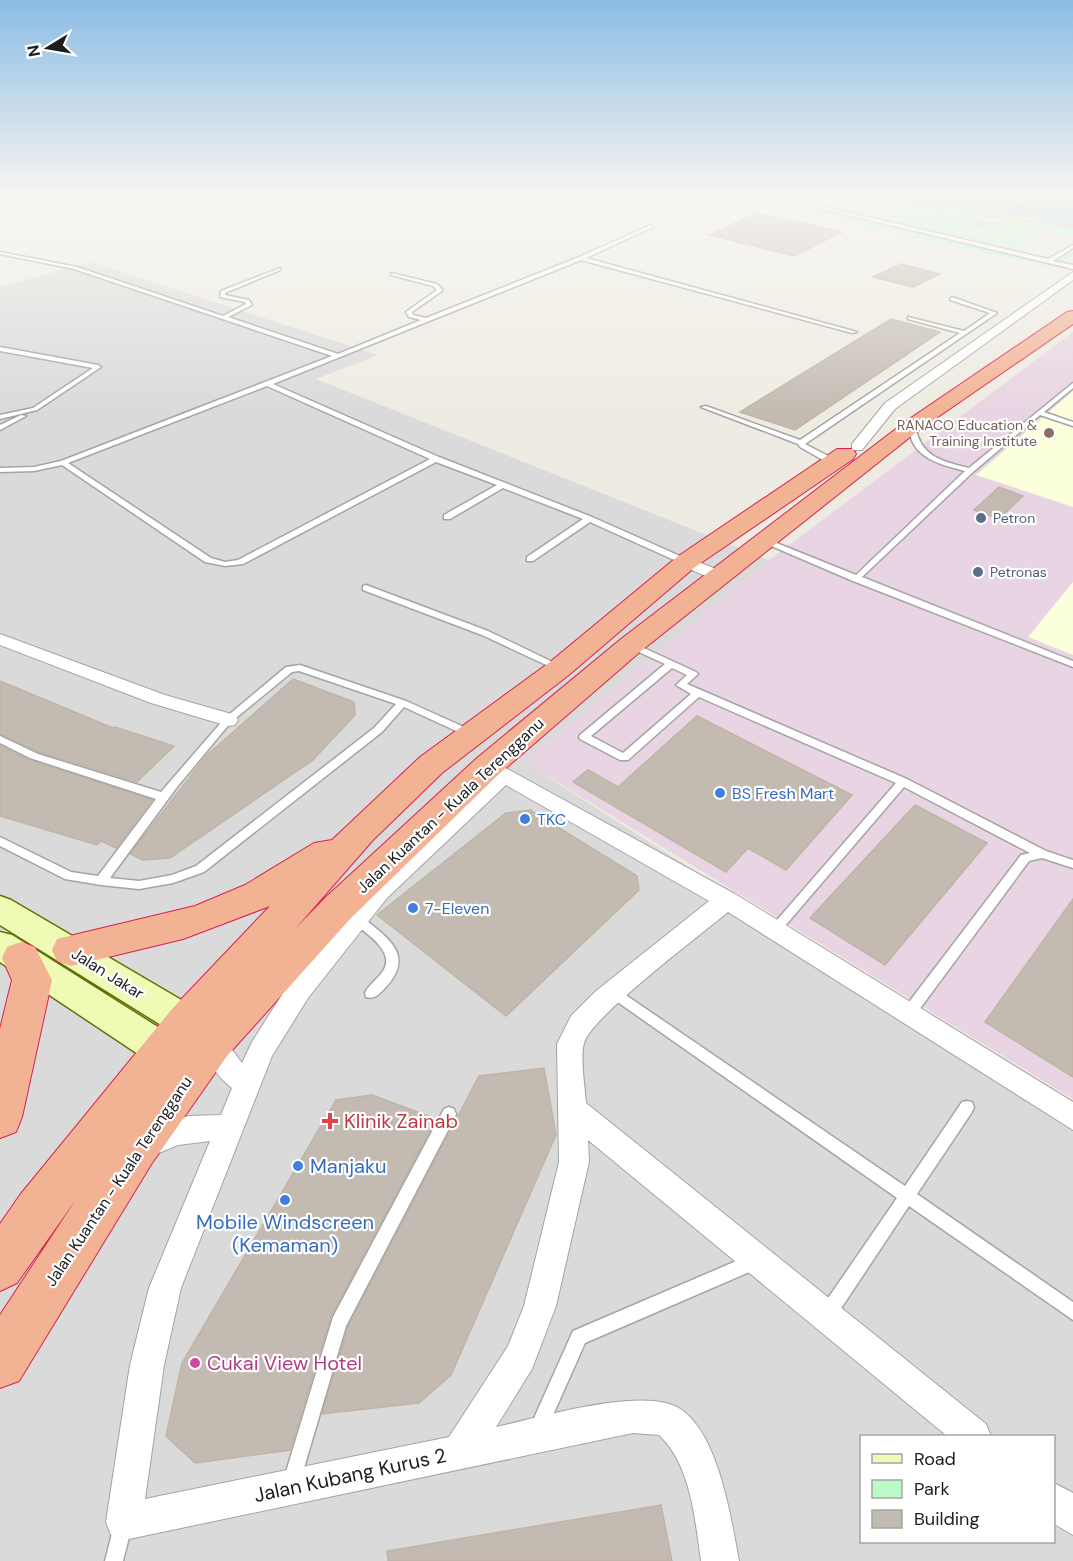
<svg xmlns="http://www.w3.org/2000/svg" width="1073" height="1561" font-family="'DM Sans',sans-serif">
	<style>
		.residential { fill: #dbdada; fill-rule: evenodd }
		.industrial { fill: #e8d4e2 }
		.education { fill: #fbffdb }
		.park { fill: #befac9 }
		.parking { fill: #e9e9e9 }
		.water { fill: #a2c9dd }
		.building { fill: #c3bbb2; stroke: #c0b4a5; stroke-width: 1.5 }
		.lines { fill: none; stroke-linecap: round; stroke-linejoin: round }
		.service-casing { stroke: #a4a4a4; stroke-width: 3 }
		.minor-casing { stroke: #a4a4a4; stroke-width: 2 }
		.secondary-casing { stroke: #5c7403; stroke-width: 3 }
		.trunk-casing { stroke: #da224e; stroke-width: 2 }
		.path { stroke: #fb8567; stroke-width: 1.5; stroke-dasharray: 1.5 1.5; stroke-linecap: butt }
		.service { fill: #fff; fill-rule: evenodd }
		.minor { fill: #fff; fill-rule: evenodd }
		.secondary { fill: #effab5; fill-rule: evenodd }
		.trunk { fill: #f2b294; fill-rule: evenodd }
		.education-dot { fill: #8d6e63; stroke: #fff; stroke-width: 2 }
		.service-dot { fill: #5c6f8a; stroke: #fff; stroke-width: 2 }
		.shop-dot { fill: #3f7fe0; stroke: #fff; stroke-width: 2 }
		.health-dot { fill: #e0444e; stroke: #fff; stroke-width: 2 }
		.hotel-dot { fill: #d1479c; stroke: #fff; stroke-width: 2 }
		.labels { text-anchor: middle; stroke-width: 4.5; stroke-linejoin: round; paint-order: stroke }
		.far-education-label { font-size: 14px; fill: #785e54; stroke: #fff; text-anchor: end }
		.far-service-label { font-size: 14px; fill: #4e5e75; stroke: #fff; text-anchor: start }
		.shop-label { font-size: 16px; fill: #366cbe; stroke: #fff; text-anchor: start }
		.street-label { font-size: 16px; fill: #1d1d1d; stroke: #fff }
		.near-health-label { font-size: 20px; fill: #be3a42; stroke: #fff; text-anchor: start }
		.near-shop-label { font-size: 20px; fill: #366cbe; stroke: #fff; text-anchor: start }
		.near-hotel-label { font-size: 20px; fill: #b23c85; stroke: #fff; text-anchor: start }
		.near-street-label { font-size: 20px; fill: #1d1d1d; stroke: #fff }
	</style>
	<rect width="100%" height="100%" fill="#eeece2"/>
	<path class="residential" d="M90,262l288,93 -62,24 453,181 -245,202 549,350v449h-1073v-1274zM862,1436h192v106h-192z"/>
	<path class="industrial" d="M1073,332v767l-549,-337 245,-202z"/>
	<path class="education" d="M1073,391v116l-97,-32z
		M1073,582v73l-45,-18z"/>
	<path class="park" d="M716,195h117l101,14h13l2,-2 32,3 -1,4 60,4 -1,3 34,5v29l-17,13z"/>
	<path class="parking" d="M1046,231l27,5v16l-14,8 -47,-11z"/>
	<path class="water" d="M833,195h240v31l-35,-5 1,-3 -60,-5 1,-3 -31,-3 -2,2h-13z"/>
	<path class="building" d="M756,213l48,10 38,9 -48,24 -84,-21z
		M901,264l39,10 -27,13 -40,-10z
		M891,319l49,13 -145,98 -55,-18z
		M999,487l24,9 -24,23 -25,-9z
		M293,679l61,23 1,13 -42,45 -143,98 -27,2 -13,-6 76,-98z
		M0,681l113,47 2,-1 59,19 -37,36 -98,-30 -39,-18z
		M697,716l155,79 -66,75 -38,-22 -22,24 -153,-90 15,-12 30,17z
		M0,746l29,14 123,40 -36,48 -15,-7 -4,4 -97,-29z
		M915,805l72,38 -102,122 -75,-47z
		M530,810l107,66 2,14 -133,126 -129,-101 129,-102z
		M1073,899v178l-88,-55z
		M544,1068l12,67 -105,240 -32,28 -97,11 26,-87 131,-251z
		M372,1095l64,24 -105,197 -41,134 -95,13 -29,-27 16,-73 154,-263z
		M661,1505l11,56h-284l-1,-10z"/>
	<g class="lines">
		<g class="service-casing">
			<path id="service" d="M765,195h8l275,64 25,-14v3l-20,13 20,4v4z
				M651,225l2,2 -67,31 271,74 -5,1 -271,-73 -308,124 166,73 153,60 97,43v4h-6l-93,-42 -57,39h-6v-4l56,-38 -80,-31 -53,31h-6v-4l53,-30 -61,-23 -193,102 -18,2 -20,-4 -143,-97 -28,6 -34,1v-4l34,-1 27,-6 271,-105 -258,-87 -74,-15v-2l77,15 146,49 23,-12 -1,-2 -25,-5 1,-6 59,-23v2l-55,23v2l24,5 3,5 -24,12 110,37 83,-34 -12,-3 -3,-5 31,-22 -4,-4 -42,-11v-2l46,11 5,5v2l-30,21 1,3 13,3 153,-61zM267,386l163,73 -192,101 -13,2 -14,-4 -143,-95z
				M952,297l45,16 -192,131 31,16v4h-6l-30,-17 -2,-3 -97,-37 5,-1 94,34 160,-107 -52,-14v-2l56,14 26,-18 -40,-13z
				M0,347l98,18 3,2 -64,43 -37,9v-4l33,-7 60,-40 -93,-17z
				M1073,383v5l-29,24 29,10v4l-33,-11 -67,57 -111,105 211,84v6l-220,-86 -91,-39 4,-2h3l87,35 109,-104c-25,-6 -58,-15 -55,-46l5,1c6,31 26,35 54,42z
				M21,415l5,1 -26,14v-5z
				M366,585l122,46 77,37 -2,2h-6l-75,-35 -119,-45v-4z
				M631,642l65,30 2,2 -11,10 220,95 139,72 27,9v8l-31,-10 -13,3 -116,157 -5,2 -5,-2 -1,-4 1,-4 118,-155 9,-2 -126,-66 -125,146 -4,2 -4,-2 -2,-3 2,-3 125,-144 -197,-86 -71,63h-8l-40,-21 -1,-2 1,-2 85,-71 -37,-17 -2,-2zM672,668l15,7 -11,10 15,9 -68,59 -32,-17z
				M300,665l106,36 69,31 1,2 -1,2h-8l-63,-29 -22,25 -178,140 -31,11 -34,6 -38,-4 -36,-6 -65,-33v-9l71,35 27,4 58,-77 -126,-41 -30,-15v-7l38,18 123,38 64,-74 61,-51zM299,671l97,33 -22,24 -178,138 -24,9 -33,6 -29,-3 67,-91 54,-65 61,-50z
				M357,914l4,2c25,21 55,38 25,71 -6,6 -11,13 -20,10l-1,-4c4,-9 13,-14 18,-22 13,-20 -17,-37 -30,-49l-2,-3 2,-3z
				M614,987l291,199 57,-84 5,-1 5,1 2,5 -2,5 -55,82 156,108v18l-164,-114 -75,113 -6,2 -6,-2 -2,-6 2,-6 75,-109 -288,-202 -1,-4 1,-4z
				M449,1107l5,2 2,5 -2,5 -108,207 -48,162 -6,3 -6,-3 -3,-6 50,-165 111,-208z
				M755,1253l6,2 2,6 -2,6 -176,76 -40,90 -6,3 -6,-3 -3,-6 43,-96z
				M123,1516l7,2 2,7 -9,36h-18l11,-43z"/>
		</g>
		<g class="minor-casing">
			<path id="minor" d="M1073,272v8l-178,129 -33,41h-10v-6l33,-41z
				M686,557l40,16 2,4 -8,5 -40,-17 -2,-3 2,-3z
				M0,634l165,61 70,20 3,5 -3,5 -7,1 -77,-23 -151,-58z
				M491,760l244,134 338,208v28l-345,-218c-26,22 -137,105 -144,131 -4,14 1,45 2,60l400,321 5,12h-44l-359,-296 1,22 -33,144 -24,63 -36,58c42,-9 152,-43 186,-17 37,27 49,108 57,151h-38c-6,-42 -10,-96 -42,-126l-26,-2 -509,107 -13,-5 -5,-13 24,-157 19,-77 61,-147 -32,4 -29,12 -10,-4 -4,-10 4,-10 49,-17 33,-1 11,-27c-14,-10 -26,-29 -33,-45l4,-8 9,-4 9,4 21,28 10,-21 38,-60 81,-96 119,-111 -9,-8 3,-5zM506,785l203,116 -113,90 -25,25 -14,28 2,118 -35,144 -16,40 -59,91 -304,62 19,-134 17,-77 91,-232 36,-58 79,-100z
				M1054,1483l19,10v42l-19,-11z"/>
		</g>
		<g class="secondary-casing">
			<path id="secondary" d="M0,896l11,4 189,111 14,12 5,11 -5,11c-18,6 -26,0 -40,-12l-174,-108z
				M0,932l12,3 179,113 5,12 -5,12 -13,4 -13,-4 -165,-110z"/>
		</g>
		<g class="trunk-casing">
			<path id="trunk" d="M1073,311v13l-154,106 -278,221 -142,123 -148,144 -124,138 -75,107 -133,218 -19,7v-73l77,-117 -60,85 -17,8v-67l20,-29 152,-186 98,-103 -87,33 -112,27 -14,-5 -5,-11 5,-11 138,-33 50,-21 69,-42 18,-3 88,-83 130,-95 127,-105 160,-108h16l3,5 -3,5 -158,108 -125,107 -128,99 -69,67 -78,89 30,-31 152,-140 144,-119 284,-217 162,-110z
				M21,942l14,5 17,33 -30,137 -6,15 -16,6v-109l12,-49 -10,-22 5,-11z"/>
		</g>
		<path class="path" d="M839,197l234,30
			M982,215l-7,11 29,-3
			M978,223h16"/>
		<use href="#service" class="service"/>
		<use href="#minor" class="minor"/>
		<use href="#secondary" class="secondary"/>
		<use href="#trunk" class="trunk"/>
	</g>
	<linearGradient id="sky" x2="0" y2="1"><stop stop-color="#8cbce4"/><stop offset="0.47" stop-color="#f7f6f2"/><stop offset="1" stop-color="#f7f6f2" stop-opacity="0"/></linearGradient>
	<rect width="1073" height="414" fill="url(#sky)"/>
	<circle class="education-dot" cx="1049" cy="433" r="6"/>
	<g class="service-dot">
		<circle cx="981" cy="518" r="6"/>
		<circle cx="978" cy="572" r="6"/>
	</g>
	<g class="shop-dot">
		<circle cx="720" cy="793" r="6"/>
		<circle cx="525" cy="819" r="6"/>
		<circle cx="413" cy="908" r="6"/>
		<circle cx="298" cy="1166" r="6"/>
		<circle cx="285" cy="1200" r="6"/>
	</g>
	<path class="health-dot" d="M327 1112h6v6h6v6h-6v6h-6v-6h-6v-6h6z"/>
	<circle class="hotel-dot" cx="195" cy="1363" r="6"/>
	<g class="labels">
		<g class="far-education-label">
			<text x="1037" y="430">RANACO Education &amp;<tspan x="1037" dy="16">Training Institute</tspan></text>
		</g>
		<g class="far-service-label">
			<text x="993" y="523">Petron</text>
			<text x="990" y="577">Petronas</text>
		</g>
		<g class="shop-label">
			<text x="732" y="799">BS Fresh Mart</text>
			<text x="537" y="825">TKC</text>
			<text x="425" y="914">7-Eleven</text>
		</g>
		<g class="street-label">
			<text transform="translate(450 805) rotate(-43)" y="6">Jalan Kuantan - Kuala Terengganu</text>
			<text transform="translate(108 973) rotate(32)" y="6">Jalan Jakar</text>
			<text transform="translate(118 1181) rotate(-56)" y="6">Jalan Kuantan - Kuala Terengganu</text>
		</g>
		<g class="near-health-label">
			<text x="344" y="1128">Klinik Zainab</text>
		</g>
		<g class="near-shop-label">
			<text x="310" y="1173">Manjaku</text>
			<text x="285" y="1229" text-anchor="middle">Mobile Windscreen<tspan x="285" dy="23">(Kemaman)</tspan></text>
		</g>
		<g class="near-hotel-label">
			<text x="207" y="1370">Cukai View Hotel</text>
		</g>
		<g class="near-street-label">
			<text transform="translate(350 1475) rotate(-12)" y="7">Jalan Kubang Kurus 2</text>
		</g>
	</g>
	<rect x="860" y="1435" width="195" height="108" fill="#ffffff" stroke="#a5a5a5" stroke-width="1.5"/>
	<rect x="872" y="1454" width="30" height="9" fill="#effab5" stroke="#a5a5a5" stroke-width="1.5"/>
	<text x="914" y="1465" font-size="18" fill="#1d1d1d">Road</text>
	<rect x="872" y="1480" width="30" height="18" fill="#befac9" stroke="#a5a5a5" stroke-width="1.5"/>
	<text x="914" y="1495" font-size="18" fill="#1d1d1d">Park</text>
	<rect x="872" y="1510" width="30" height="18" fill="#c3bbb2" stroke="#a5a5a5" stroke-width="1.5"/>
	<text x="914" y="1525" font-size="18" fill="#1d1d1d">Building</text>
	<g transform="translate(48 48) rotate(259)" stroke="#ffffff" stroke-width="4.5" paint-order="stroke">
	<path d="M0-4.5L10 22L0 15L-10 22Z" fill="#1d1d1d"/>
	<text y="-9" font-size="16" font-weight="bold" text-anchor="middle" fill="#1d1d1d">N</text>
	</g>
</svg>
